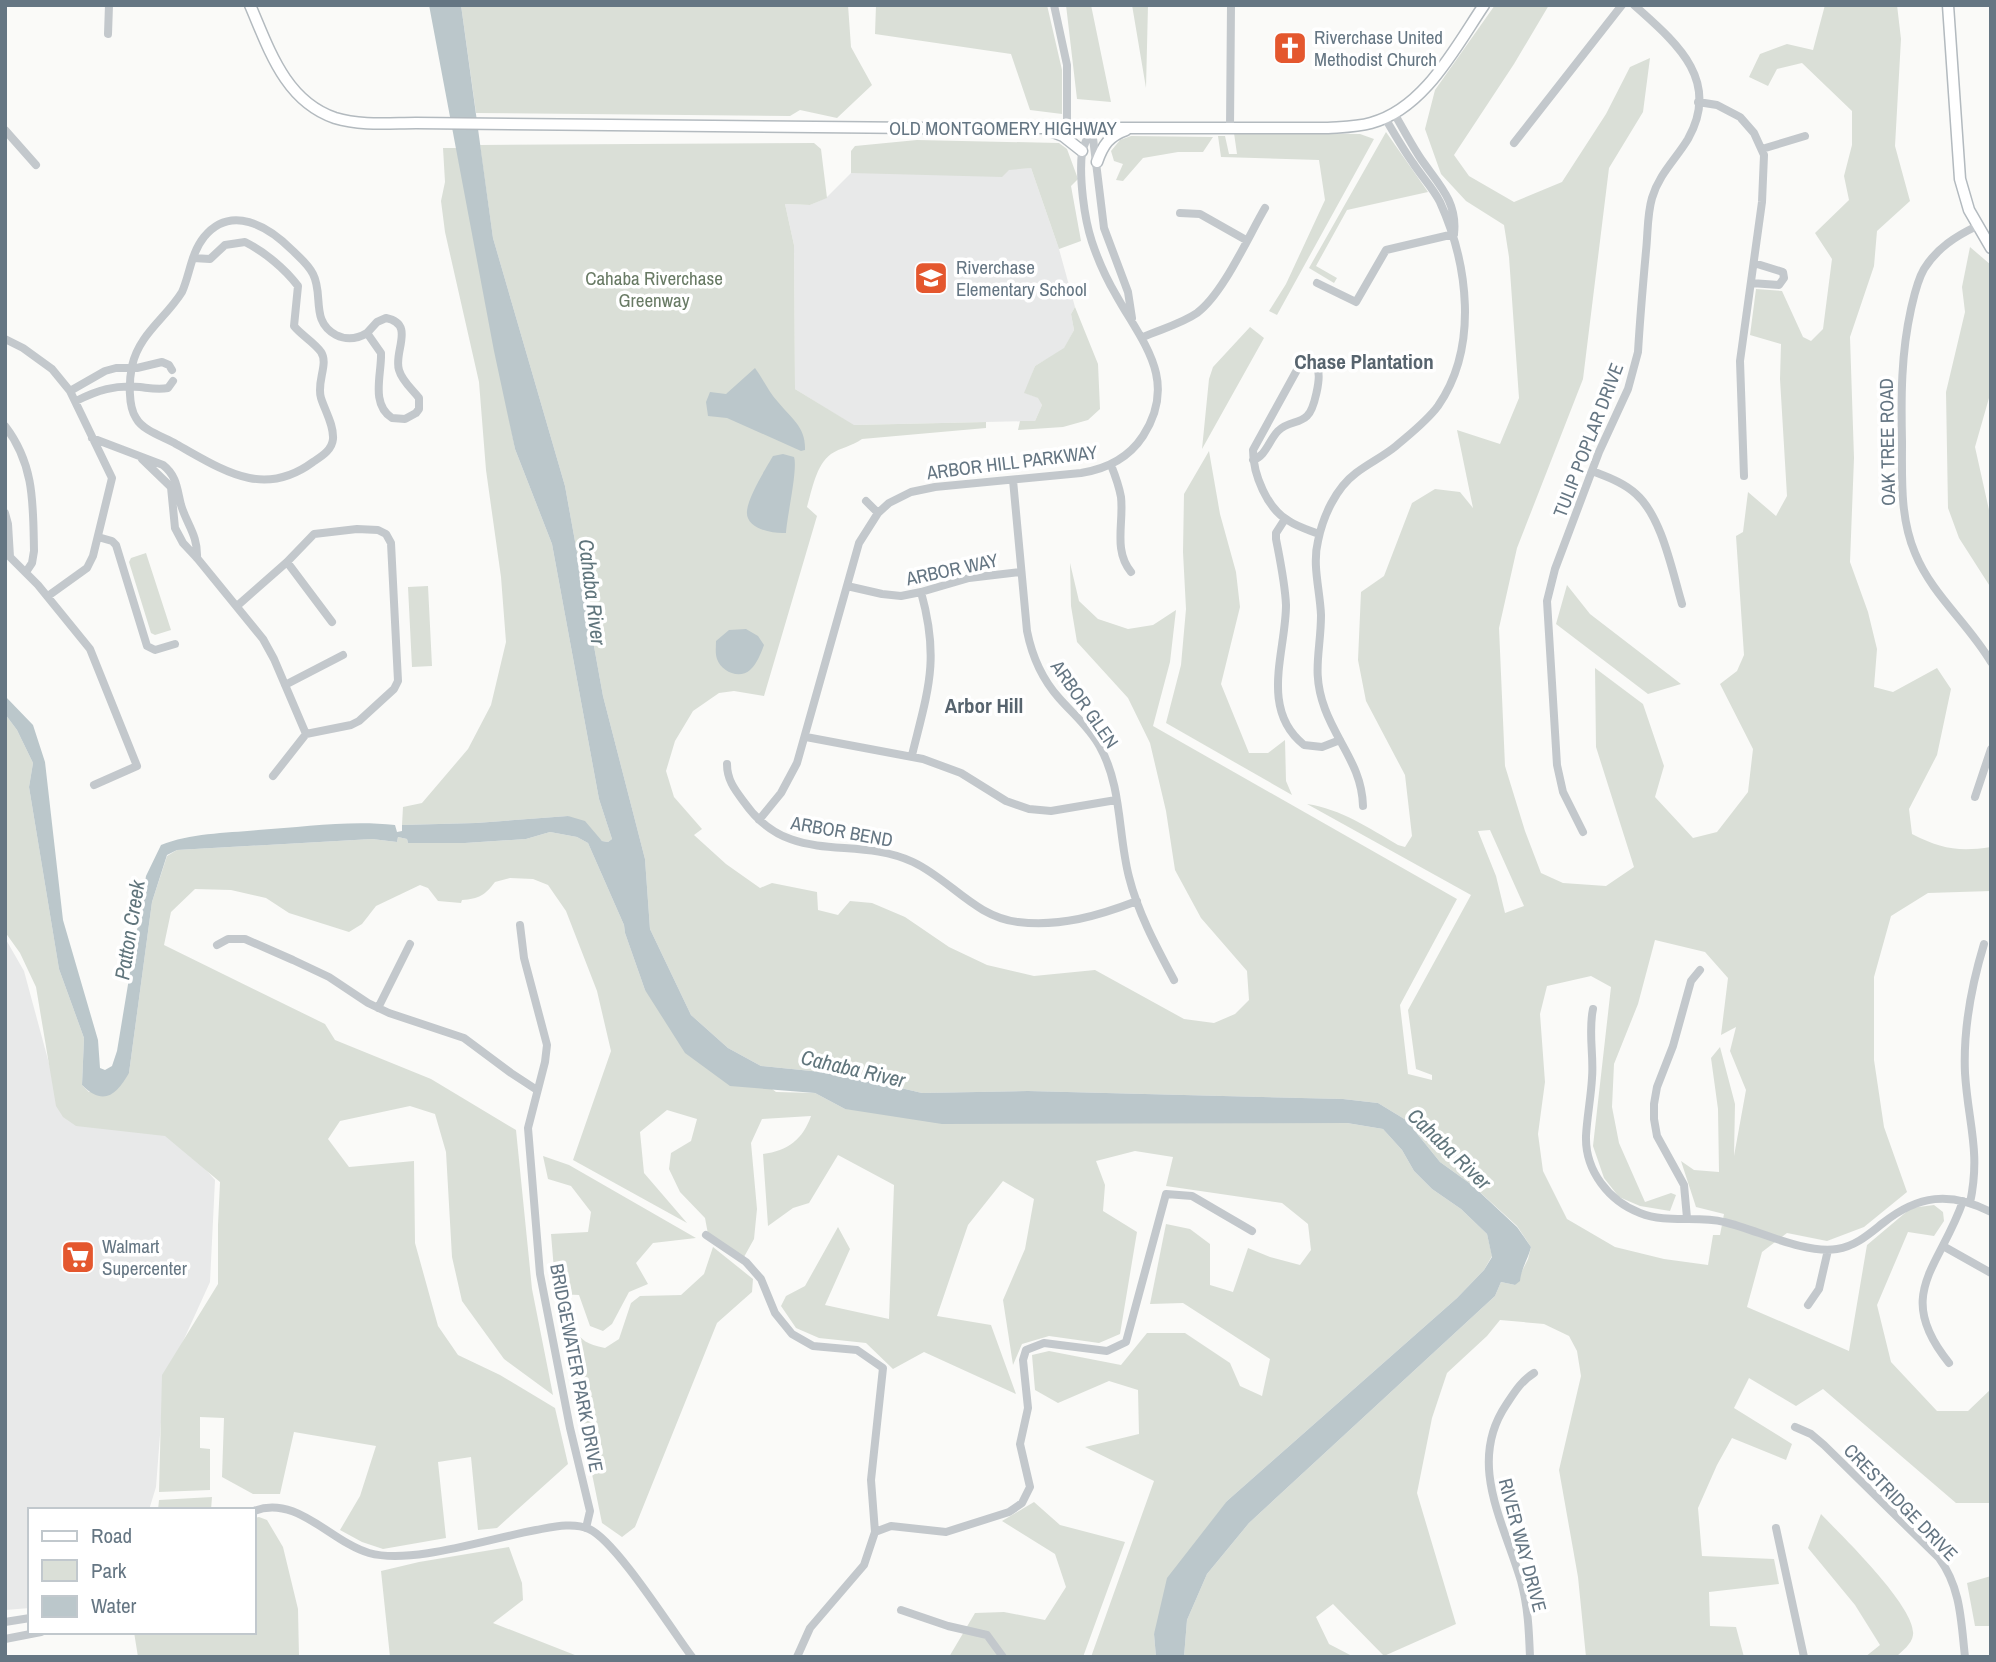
<svg xmlns="http://www.w3.org/2000/svg" width="1996" height="1662" font-family="'Archivo Narrow',sans-serif">
	<style>
		.built { fill: #e8e9e9 }
		.green { fill: #dadfd7; fill-rule: evenodd }
		.water { fill: #bbc7cb }
		.lines { fill: none; stroke-linecap: round; stroke-linejoin: round }
		.secondary-casing { stroke: #b3babf; stroke-width: 13 }
		.street { stroke: #c3c8cc; stroke-width: 8 }
		.secondary { stroke: #fff; stroke-width: 10 }
		.labels { text-anchor: middle; stroke-width: 7; stroke-linejoin: round; paint-order: stroke }
		.poi-label { font-size: 19px; fill: #657683; stroke: #fff; text-anchor: start }
		.street-label { font-size: 19px; fill: #657683; stroke: #fff }
		.park-label { font-size: 19px; fill: #687a64; stroke: #fff }
		.neighbourhood-label { font-size: 21px; font-weight: bold; fill: #57646e; stroke: #fff }
		.water-label { font-size: 21px; font-style: italic; fill: #60757c; stroke: #fff }
	</style>
	<rect width="100%" height="100%" fill="#fafaf8"/>
	<path class="built" d="M1031,168l28,81 16,58 -4,7 3,16 -10,19 -29,17 -10,27 14,5 3,7 -7,16 -182,4 -58,-36 -1,-144 -9,-41 25,1 16,-7 25,-25z
		M5,938l19,33 33,122 116,39 42,48 -5,102 -46,101 -8,104 -7,23h-119v98l-25,2z"/>
	<path class="green" d="M461,5h387l3,42 21,38 -35,33 -37,-8 -10,6 -314,-3z
		M876,5h171l15,65v44l-32,-4 -19,-56 -136,-20z
		M1066,5h25l20,97 -34,-3z
		M1132,5h16l-2,83z
		M1495,5h54l-35,59 -60,91 15,21 45,26 48,-20 44,-68 24,-47 20,-9 -7,54 -34,56 -26,211 -66,169 -18,80 6,138 20,65 16,42 22,10 43,3 28,-19 -38,-120 -1,-79 48,36 21,62 -9,31 38,41 24,-6 31,-40 5,-43 -33,-65 17,-13 7,-16 -8,-119 7,-4 5,-40 28,24 11,-20 -7,-117 1,-35 -31,-9 6,-46 26,2 21,46 8,4 12,-12 9,-70 -17,-26 34,-33 -5,-24 8,-31v-34l-50,-48 -25,6 -9,17 -19,-9 11,-23 27,-10 26,6 12,-45h72l4,34 -6,107 15,55 -33,30 -3,35 -24,71 4,121 -4,104 18,50 9,37 -3,38 19,5 44,-24 14,21 -14,66 -28,54 3,25c29,15 47,18 79,13v44l-63,2 -37,23 -17,61v83l10,67 23,65 -43,35 -37,14 -40,-8 -25,19 -15,55 102,44 18,-106 44,-37 23,-3 9,7 1,9 -10,15 -26,-4 -31,73 14,57 46,49h31l23,-22v114h-35l-133,-114 -27,17 -47,-28 -15,30 58,36 -6,16 -54,-22 -15,27 -19,43 4,48 72,3 5,25 -70,8 1,34 26,1 8,30h-158l-8,-80 -19,-107 22,-94 -4,-25 -8,-15 -25,-12 -44,-4 -13,16 -40,37 -15,45 -15,75 39,131 -72,32 -51,-52 -17,13 13,27 25,13h-170l3,-37 20,-46 42,-51 246,-227 6,-14 14,3 13,-26 3,-12 -14,-21 -45,-41 -32,-23 -34,-42 -28,-17 -35,-4 -315,-8 -106,2 -81,-19 -80,-8 -33,-18 -37,-33 -41,-86 -5,-70 -42,-163 -38,-210 -72,-248 -13,-93 334,-2 7,6 6,49 -17,7 -25,-1 9,41 1,144 59,36 132,-3v6l-124,11c-10,7 -22,9 -31,15 -15,11 -19,36 -24,53l10,9 -53,180 -30,-5 -15,2 -26,18 -18,30 -9,30 8,26 28,32 -8,6 32,29 34,24 12,-5 45,9 1,18 20,5 12,-14 22,2 33,14 44,30 38,18 47,11 61,-6 89,49 30,4 21,-9 14,-14 -2,-29 -46,-53 -26,-48 -9,-59 -16,-68 -22,-45 -51,-56 -6,-36 -1,-43 9,38 19,18 30,10 25,-4 23,-15 -6,52 -17,64 304,173 -57,106 8,69 24,6v-5l-16,-6 -8,-59 63,-115 -164,-91c34,5 62,24 91,41l7,2 7,-11 -7,-61 -39,-74 -8,-41 3,-68 23,-16 28,-73 23,-14 25,3 13,16 -16,-78 43,14 19,-46 -10,-141 -5,-32 -38,-24 -25,-27 -16,-45 10,-39zM1490,830l34,76 -19,7 -9,-37 -18,-45zM1655,940l50,12 23,26 -7,57 15,-8 -6,24 16,39 -12,66 1,-52 -15,-57 -9,11 7,51 1,63 -25,-2 -13,-9 15,46 28,7 -4,21h-7l-5,30 -44,-6 -49,-12 -48,-28 -24,-48 -5,-37 7,-52 -5,-68 7,-28 44,-10 20,11 -18,159 11,32 15,19 21,9 30,5 6,-16 -5,-2 -26,9 -26,-59 -7,-36 2,-43 24,-60z
		M1386,132l42,60 -81,18 -31,56 21,12 -3,5 -25,-15z
		M1234,133l126,1 14,5 -97,176 -8,-4 17,-27 39,-84 -6,-40 -98,-3 -3,-21h7l4,18h8z
		M1131,136l82,1 -10,15h-25l-35,6 -20,23 -7,-1 7,-16 -9,-3 -3,-10 9,-11z
		M917,140l142,3 8,6 11,30 -7,7 10,55 -22,8 -28,-81 -22,2 -7,7 -151,-4v-22l4,-5z
		M443,148h15l57,301 37,95 47,255 13,40 -4,3 -6,-1 -34,-25 -92,7 -74,2 1,-18 19,-4 46,-54 23,-44 15,-63 -5,-65 -15,-107 -7,-88 -34,-150 -4,-31 4,-19z
		M1970,247l21,18v126l-16,56 16,72v69l-32,-50 -11,-30 -2,-116 19,-80 -3,-25z
		M1075,307l23,57 2,45 -12,11 -25,7 -45,3 2,-9h15l7,-16 -4,-7 -14,-5 11,-27 29,-18 10,-18 -3,-16z
		M1250,327l14,11 -62,111 7,-70 4,-12z
		M1209,451l11,63 16,58 4,35 -19,77 28,69h19l17,-13 1,41 6,14 -126,-72 15,-58 5,-56 -3,-57 1,-58z
		M146,553l25,77 -16,5 -4,-2 -22,-71 2,-4z
		M1567,585l23,29 91,70 -33,10 -92,-70z
		M428,586l4,80 -20,1 -4,-80z
		M5,714l12,16 16,33 -4,24 30,182 25,69 -2,47 7,7 40,-19 23,-171 15,-46 10,-6 195,-11 25,3 1,-5 9,2 1,4h57l61,-4 24,-7 27,5 11,6 36,82 1,8 20,57 131,102 39,1 30,16 502,14 36,6 19,21 12,21 18,18 29,20 26,25 5,22 -8,14 -27,28 -230,203 -73,133 2,23h-65l63,-176 -69,-34 54,-13 -1,-44 -29,-9 -51,22 -23,-13 -3,-35 17,-4 72,14 26,-32h38l45,30 10,23 22,10 8,-37 -87,-56 -33,1 16,-80 24,5 20,15v41l23,7 15,-44 22,9 30,8 11,-15 -3,-26 -26,-21 -116,-17 7,-29 -38,-6 -39,10 9,24 -2,26 34,21 -17,102 -21,9 -50,-7 -27,8 -9,21 -10,-65 22,-51 9,-50 -31,-18 -35,44 -31,91 54,9 25,69 -92,-42 -31,17 -27,-26 -47,-5 -23,-10 -15,-22 5,-10 19,-10 33,-59 12,22 -25,56 64,14 5,-134 -56,-30 -29,48 -16,5 -25,18 -5,-72c25,-3 40,-15 48,-38l-49,3 -11,24 6,66 -3,30 -10,18 -36,-23 -3,-16 -25,-26 -11,-23 2,-16 20,-12 6,-22 -30,-9 -27,22 4,41 43,50 -114,-63 38,-109 -14,-60 -31,-80 -18,-26 -15,-6 -23,-1 -15,4c-10,13 -16,17 -33,18l-1,3 -23,-2 -10,-13 -8,-3 -44,21 -14,18 -13,8 -60,-19 -23,-15 -35,-8 -36,-1 -24,23 -7,33 161,79 10,16 96,39 85,51 16,159 21,106 -49,-36 -42,-58 -10,-44 -6,-105 -11,-38 -25,-8 -70,15 -12,18 21,28 65,-6 1,82 23,83 20,29 42,20 55,33 13,56 -71,64 -19,2 -7,-73 -33,5 8,76 -63,11 -21,-7 -22,-12 20,-34 16,-50 -82,-14 -14,62h-27l-31,-17 2,-59 -24,-1v31l10,1v41l-51,2 3,-117 56,-91v-59l2,-43 -55,-46 -89,-10 -13,-9 -7,-11 -20,-119 -16,-34 -15,-21z
		M543,1156l26,9 127,73 -43,5 -17,20 12,21 -19,8 -17,32 -9,7 -13,-5 -11,-31 -23,-1 -5,-60 37,-2 3,-20 -20,-26 -23,-7z
		M713,1247l40,32 -1,13 -35,31 -82,204 -13,10 -20,-14 -43,-211c24,14 9,29 46,36l14,-9 12,-36 9,-7 41,-1 23,-21z
		M212,1497l-1,13h-53l1,-10z
		M1034,1502l26,23 65,17 -42,115h-134l26,-44 29,-1 41,8 21,-33 -11,-33 -53,-33z
		M1821,1514c20,21 96,94 92,121 -1,9 -11,16 -17,22h-31l15,-12 -25,-40 -47,-57z
		M259,1517l8,3 16,27 15,62 1,48h-161l-4,-25h120v-114z
		M509,1547l13,36 1,17 -30,23 87,34h-190l-9,-86 38,-9z
		M1991,1576v50h-16l-8,-43z"/>
	<path class="water" d="M429,5h32l32,233 72,248 38,210 42,163 5,70 41,86 37,33 33,18 80,8 81,19 106,-2 315,8 35,4 28,17 34,42 32,23 45,42 14,20c-3,12 -10,22 -11,34l-5,4 -14,-3 -6,14 -246,227 -42,51 -20,46 -3,37h-28l-2,-23 13,-56 60,-77 230,-203 27,-28 8,-13 -5,-23 -26,-25 -29,-20 -18,-18 -12,-21 -19,-21 -36,-6 -405,1 -97,-15 -30,-16 -85,-7 -45,-33 -40,-63 -20,-57 -1,-8 -36,-82 -11,-6 -27,-5 -24,7 -61,4h-57l-1,-4 -9,-2 -1,5 -25,-3 -195,11 -10,5 -15,47 -23,171c-12,21 -25,34 -47,12l2,-47 -25,-69 -30,-182 4,-24 -16,-33 -12,-16v-18l28,29 12,37 18,158 35,120 2,28 5,2 7,-4 5,-15 29,-175 15,-31c29,-12 66,-12 97,-15 46,-3 92,-10 137,-5l2,7 5,-1v-6l74,-2 92,-7 17,5 17,20 6,1 4,-3 -13,-40 -47,-255 -37,-95 -21,-98z
		M755,368c8,11 14,24 23,34 13,16 28,25 27,48l-4,1 -74,-33 -19,-2 -2,-14 4,-10 16,2z
		M783,454l11,3c4,12 -7,59 -8,76 -13,1 -41,-4 -39,-22 1,-14 19,-43 26,-55z
		M746,629l12,7 6,9c-3,8 -7,19 -14,25 -11,10 -29,1 -33,-11 -2,-6 -1,-12 -1,-18l13,-11z"/>
	<g class="lines">
		<g class="secondary-casing">
			<path id="secondary" d="M250,5c19,44 35,96 85,113 26,8 55,5 81,5l506,5h406c14,-1 29,-1 43,-5 53,-14 84,-75 113,-118
				M1948,5l12,174 9,31 22,38
				M1048,130l15,6 19,15
				M1097,162c6,-17 12,-26 29,-32"/>
		</g>
		<path class="street" d="M1054,5l13,60v62
			M108,34l1,-29
			M1698,102l19,3 23,12 14,16 10,22 -2,47 -22,159 4,115
			M1394,113c8,14 16,29 25,43 17,26 39,44 35,78
			M1230,127l1,-122
			M5,130l31,35
			M1092,130l12,98 24,64 4,26
			M1514,143l108,-138
			M1762,149l43,-13
			M1180,213l20,1 46,26
			M1977,226c-21,10 -40,22 -53,43 -7,12 -10,27 -13,40 -10,45 -10,88 -9,133 0,37 -2,76 13,111 17,42 53,70 76,109
			M193,258l17,1 15,-14 20,-3c20,10 40,27 53,44l-4,40c7,9 20,16 27,26 8,12 -5,30 0,46 4,13 13,27 12,41 -1,11 -11,17 -20,23 -50,37 -90,8 -137,-18 -12,-7 -33,-13 -40,-26 -8,-12 -7,-37 -4,-52 7,-32 34,-48 50,-74 8,-18 9,-39 22,-55 27,-33 64,-11 88,13 7,7 16,14 21,24 11,21 -3,47 23,61 10,5 21,4 31,-2
			M1317,283l39,19 30,-52 68,-16
			M1751,283l28,2 5,-7 -1,-6 -29,-9
			M386,318c30,6 7,34 13,52 3,11 13,19 20,28v11l-3,4 -11,6 -13,-1c-22,-14 -10,-45 -11,-65l-14,-20 10,-11z
			M1143,337c18,-8 38,-13 54,-24 26,-19 51,-76 68,-105
			M5,339l18,9 29,21 18,22 42,87 -19,78 -6,12 -39,28
			M70,391l35,-20 11,-3h21l25,-6 7,3 3,5
			M76,401c22,-11 38,-16 64,-14 9,1 18,3 28,1l5,-7
			M5,426c30,39 28,79 29,125l-2,12 -6,9
			M92,438l71,27c14,11 14,24 18,40 6,20 17,30 16,53
			M142,459l29,28 4,41 8,15 14,15 66,81 11,20 32,75 45,-9 8,-4 35,-32 4,-8 -7,-138 -5,-9 -8,-4 -21,-1 -43,5 -27,28 -50,44
			M1253,460c13,-4 16,-20 25,-29 10,-10 21,-7 29,-15 7,-6 15,-40 10,-48 -3,-4 -10,-7 -14,-9l-50,91c0,24 14,59 36,71 9,6 20,9 30,13
			M1111,465c4,10 8,21 10,32 3,26 -8,53 10,75
			M1592,471c15,6 31,11 44,23 26,23 36,77 46,110
			M1013,480l14,151c5,25 15,48 32,67 14,16 31,30 41,49 22,39 18,88 29,130 9,36 28,71 45,103
			M866,501l12,12
			M5,513l3,11 2,33 28,28 52,64 47,117 -43,19
			M1285,519l-9,14v6c4,21 9,44 10,66 0,46 -27,104 18,140l18,2 18,-7
			M98,537l14,4 4,4 31,101 8,4 20,-6
			M287,562l45,60
			M847,586l35,8 19,2 20,-4 48,-14 52,-6
			M285,685l58,-30
			M806,737l117,22 38,14 45,28 23,8 22,2 65,-11
			M912,755c16,-65 28,-95 9,-163
			M727,764c0,16 8,26 17,38 46,66 109,32 169,60 38,18 62,55 105,60 42,5 80,-6 119,-21
			M273,776l33,-42
			M1975,797l16,-48
			M1363,806c-1,-39 -25,-62 -38,-97 -14,-37 -4,-58 -4,-94 -1,-25 -9,-50 -3,-74 5,-25 18,-53 38,-68 13,-10 28,-17 40,-27 14,-12 31,-25 42,-40 41,-59 30,-142 2,-204 -7,-14 -18,-25 -27,-39 -10,-14 -19,-30 -28,-45
			M759,820l22,-27 16,-30 62,-220 19,-30 11,-10 22,-11 24,-5 146,-14c25,-4 47,-14 62,-37 36,-56 -1,-94 -27,-141 -10,-17 -18,-35 -24,-53 -8,-24 -13,-65 -10,-90 2,-8 7,-17 10,-25
			M1583,832l-20,-40 -6,-27 -10,-164 8,-32 44,-117 29,-63 10,-37c2,-34 5,-68 8,-101 2,-18 1,-36 6,-53 7,-24 24,-39 36,-59 34,-60 -14,-98 -54,-134
			M520,925l4,33 23,87 -2,17 -17,66 12,146 30,154 20,83 -4,17
			M217,945l11,-6h17l48,21 36,17 39,26 21,10 75,25 47,35 26,17
			M378,1008l32,-64
			M1593,1009c-5,23 1,46 -1,69 -1,19 -5,39 -6,58 -1,35 23,65 54,77 27,11 57,2 84,9 34,8 79,32 113,27 19,-3 32,-15 46,-26 35,-28 67,-32 108,-11
			M1970,1203c11,-52 -2,-80 -5,-130 -2,-45 6,-86 19,-129
			M1687,1218l-3,-33 -27,-49 -3,-17v-15l3,-17 16,-41 18,-65 9,-11
			M706,1235l40,27 15,17 14,34 17,21 21,12 44,4 26,18 -12,112 4,52 -11,33 -54,63 -13,29
			M1943,1246l48,27
			M1808,1305l11,-16 9,-39
			M1949,1363c-56,-69 -9,-95 14,-162
			M1795,1427l16,7 13,11 115,113c22,30 22,63 26,99
			M254,1511c42,-17 77,31 115,42 43,12 122,-15 167,-23 17,-3 37,-8 53,-1 27,12 82,100 103,128
			M1776,1528l28,129
			M875,1532l16,-6 55,6 63,-20 13,-9 8,-16 -10,-43 8,-36 -5,-48 3,-10 18,-7 63,8 19,-9 40,-148 26,2 60,35
			M901,1610l47,16 39,9 16,22
			M5,1622l25,-4
			M5,1639l36,-7
			M1530,1657c-1,-26 -2,-51 -9,-76 -17,-58 -54,-118 -15,-176 8,-12 15,-24 28,-32"/>
		<use href="#secondary" class="secondary"/>
	</g>
	<defs>
		<g id="church-square" transform="scale(1.75)"><rect x="-9" y="-9" width="18" height="18" rx="4" fill="#e4572e" stroke="#fff"/><path d="M-1.2-6h2.4v3.5h3.3v2.4h-3.3V6h-2.4V-.1h-3.3v-2.4h3.3Z" fill="#fff"/></g>
		<g id="school-square" transform="scale(1.75)"><rect x="-9" y="-9" width="18" height="18" rx="4" fill="#e4572e" stroke="#fff"/><path d="M0-5L7-2L0 1L-7-2ZM-4 1L0 2.5L4 1V4Q0 6-4 4Z" fill="#fff"/></g>
		<g id="supermarket-square" transform="scale(1.75)"><rect x="-9" y="-9" width="18" height="18" rx="4" fill="#e4572e" stroke="#fff"/><path d="M-6-5.5h2.5l.6 2H6L4.5 2H-2.5L-4.4-4H-6ZM-1.5 3.2a1.3 1.3 0 1 0 .1 0ZM3 3.2a1.3 1.3 0 1 0 .1 0Z" fill="#fff"/></g>
	</defs>
	<g fill-rule="evenodd">
		<use href="#church-square" x="1290" y="48"/>
		<use href="#school-square" x="931" y="278"/>
		<use href="#supermarket-square" x="78" y="1257"/>
	</g>
	<g class="labels">
		<g class="poi-label">
			<text x="1314" y="44">Riverchase United<tspan x="1314" dy="22">Methodist Church</tspan></text>
			<text x="956" y="274">Riverchase<tspan x="956" dy="22">Elementary School</tspan></text>
			<text x="102" y="1253">Walmart<tspan x="102" dy="22">Supercenter</tspan></text>
		</g>
		<g class="street-label">
			<text x="1003" y="135">OLD MONTGOMERY HIGHWAY</text>
			<text transform="translate(1588 440) rotate(-69)" y="7">TULIP POPLAR DRIVE</text>
			<text transform="translate(1887 442) rotate(-91)" y="7">OAK TREE ROAD</text>
			<text transform="translate(1012 462) rotate(-7)" y="7">ARBOR HILL PARKWAY</text>
			<text transform="translate(952 569) rotate(-12)" y="7">ARBOR WAY</text>
			<text transform="translate(1085 704) rotate(55)" y="7">ARBOR GLEN</text>
			<text transform="translate(842 831) rotate(10)" y="7">ARBOR BEND</text>
			<text transform="translate(577 1368) rotate(79)" y="7">BRIDGEWATER PARK DRIVE</text>
			<text transform="translate(1901 1502) rotate(46)" y="7">CRESTRIDGE DRIVE</text>
			<text transform="translate(1523 1545) rotate(75)" y="7">RIVER WAY DRIVE</text>
		</g>
		<g class="park-label">
			<text x="654" y="285">Cahaba Riverchase<tspan x="654" dy="22">Greenway</tspan></text>
		</g>
		<g class="neighbourhood-label">
			<text x="1364" y="369">Chase Plantation</text>
			<text x="984" y="713">Arbor Hill</text>
		</g>
		<g class="water-label">
			<text transform="translate(592 592) rotate(83)" y="7">Cahaba River</text>
			<text transform="translate(130 930) rotate(-81)" y="7">Patton Creek</text>
			<text transform="translate(853 1069) rotate(13)" y="7">Cahaba River</text>
			<text transform="translate(1449 1149) rotate(44)" y="7">Cahaba River</text>
		</g>
	</g>
	<rect width="1996" height="1662" fill="none" stroke="#657683" stroke-width="14"/>
	<rect x="28" y="1508" width="228" height="126" fill="#ffffff" stroke="#c1c8cd" stroke-width="2"/>
	<rect x="42" y="1531" width="35" height="10" fill="#ffffff" stroke="#c1c8cd" stroke-width="2"/>
	<text x="91" y="1543" font-size="21" fill="#657683">Road</text>
	<rect x="42" y="1560" width="35" height="21" fill="#dadfd7" stroke="#c1c8cd" stroke-width="2"/>
	<text x="91" y="1578" font-size="21" fill="#657683">Park</text>
	<rect x="42" y="1596" width="35" height="21" fill="#bbc7cb" stroke="#c1c8cd" stroke-width="2"/>
	<text x="91" y="1613" font-size="21" fill="#657683">Water</text>
</svg>
